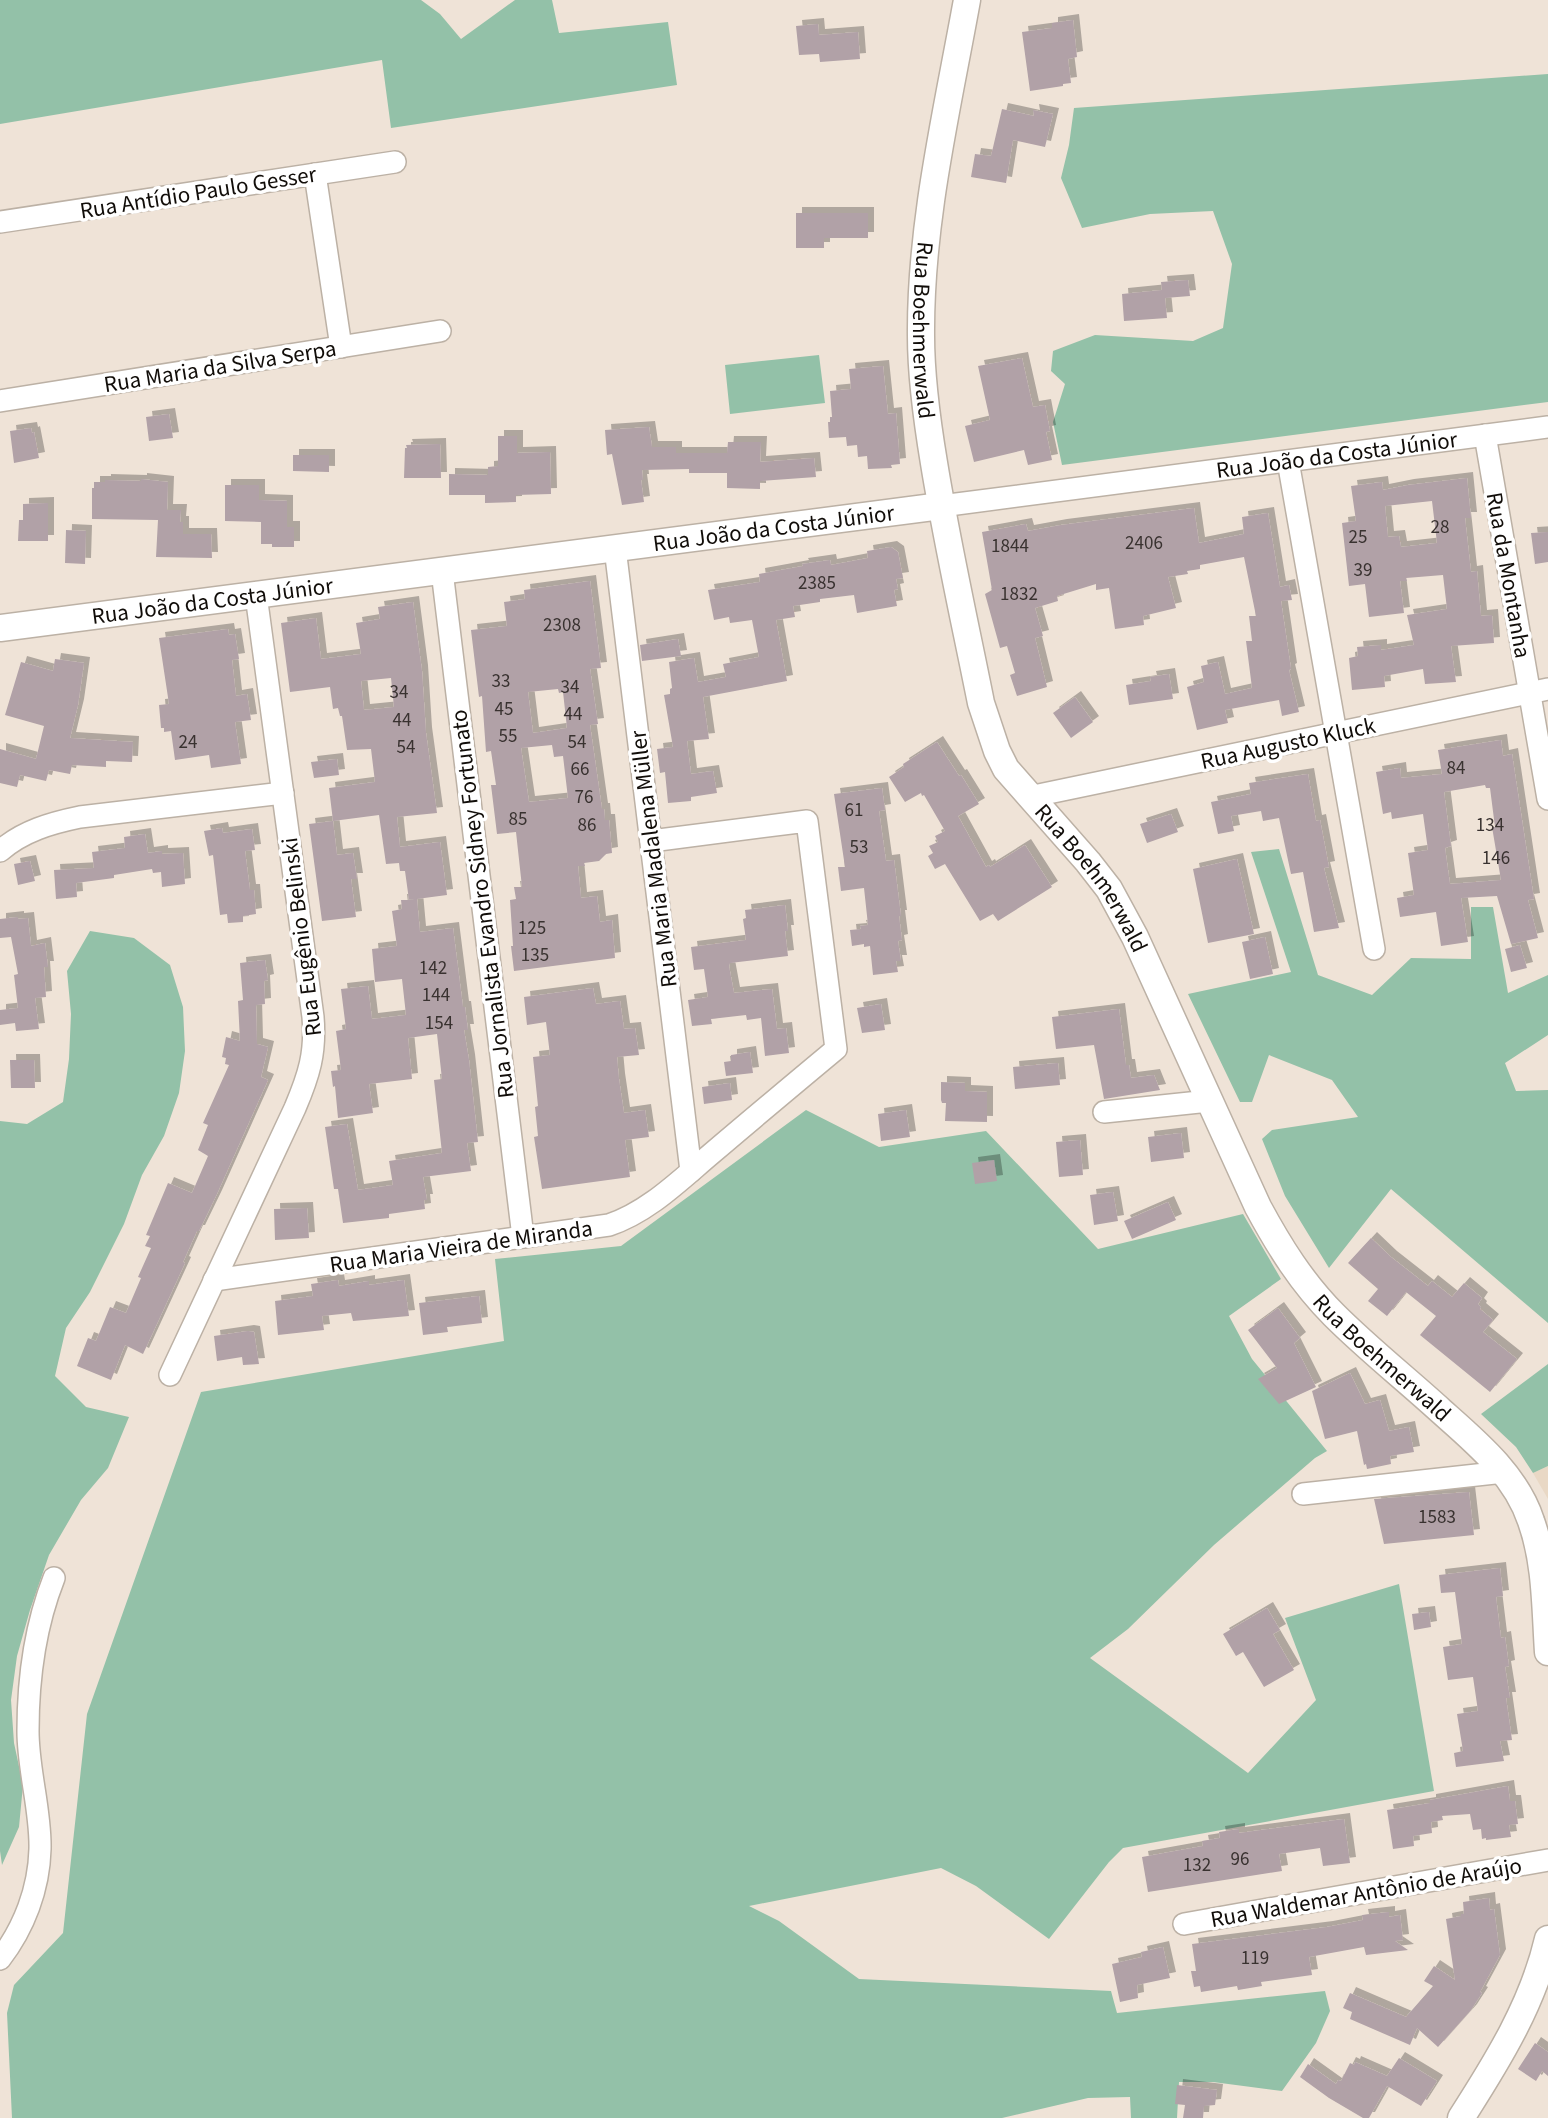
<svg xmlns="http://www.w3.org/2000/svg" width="1548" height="2118" font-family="'Source Sans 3',sans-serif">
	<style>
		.built { fill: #e9d8c5 }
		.green { fill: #93c1a8 }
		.building { fill: #b1a1a7; fill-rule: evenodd; filter: url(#shadow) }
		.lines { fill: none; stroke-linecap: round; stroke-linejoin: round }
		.minor-casing { stroke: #bcb1a5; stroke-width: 24 }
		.major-casing { stroke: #bcb1a5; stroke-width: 29 }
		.minor { stroke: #fff; stroke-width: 21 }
		.major { stroke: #fff; stroke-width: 26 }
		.labels { text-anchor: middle; stroke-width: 7; stroke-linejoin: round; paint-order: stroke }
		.number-label { font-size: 19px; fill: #393230 }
		.street-label { font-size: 23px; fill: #110d09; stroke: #fff }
	</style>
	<defs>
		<filter id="shadow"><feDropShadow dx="6" dy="-6" stdDeviation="0" flood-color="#0004"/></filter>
	</defs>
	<rect width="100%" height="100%" fill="#efe3d7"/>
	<path class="built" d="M1548,1466v33l-15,-26z"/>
	<path class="green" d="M0,0h421l19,14 21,25 54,-39h37l7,33 109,-11 9,63 -286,43 -9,-68 -382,64z
		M1548,74v328l-486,63 -9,-43 12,-38 -14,-13 2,-20 42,-16 98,6 30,-13 9,-64 -19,-53 -63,3 -68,14 -21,-50 8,-33 5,-37z
		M819,355l6,48 -95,11 -5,-49z
		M1279,849l39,126 54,20 39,-37 60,1v-52h22l15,86 40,-18v60l-43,28 11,28 32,-1v233l-157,-134 -62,79 -44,-72 -23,-57 10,-9 86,-13 -26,-37 -63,-25 -17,47h-12l-52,-108 103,-22 -40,-120z
		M90,931l44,7 36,27 13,42 2,44 -6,42 -15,43 -22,39 -18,49 -34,68 -24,36 -11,48 31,31 43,10 -21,51 -27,32 -32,55 -19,55 -13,46 -6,44 3,43 9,42 -4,42 -17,38 -2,-14v-730l27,3 36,-22 6,-43 2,-45 -4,-43z
		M806,1110l73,37 107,-16 112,118 145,-35 38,65 -52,37 23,43 75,92 -12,7 -101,87 -86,84 -38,29 158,115 68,-73 -31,-82 114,-34 35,207 -311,57 -14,14 -60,77 -73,-53 -35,-18 -192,38 30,15 80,58 252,12 6,22 208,-22 5,20 -14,32 -34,48 -69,-9h-34l-2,36h-46l-1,-21 -42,1 -86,20h-990l-5,-105 7,-28 49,-52 24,-219 114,-322 303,-51 -9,-82 126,-13z
		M1548,1364v102l-15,7 -17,-26 -35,-33z"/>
	<path class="building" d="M1073,20l4,37 -9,2 3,24 -8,1v2l-33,5 -8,-59 30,-4v-5z
		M818,24l1,11 39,-3 2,27 -40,3 -1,-8 -20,1 -3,-29z
		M1002,109l32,7 -1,-6 20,4 -8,33 -32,-7 -7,43 -35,-6 4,-23 16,2z
		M796,213h72v25h-44v10h-28z
		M1188,280l2,16 -25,2 2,20 -43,3 -2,-27 40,-4 -1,-8z
		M1022,358l11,49 12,-2 5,26 -4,1 6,28 -24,5 -4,-15 -50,12 -9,-36 25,-6 -12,-54z
		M883,366l5,48 8,-1 4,51 -9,1 1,3 -24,1 -1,-13 -9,1 -1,-12 -10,1 -1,-9 -17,1 -1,-16h2v-5h2l-2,-26 21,-2 -2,-20z
		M169,414l4,24 -24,3 -3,-24z
		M649,427l3,20h24v6h51l1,-11h33l-1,20 54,-4 2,19 -56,4v8l-33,-1v-15h-38v-4l-47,1 1,10h-2l3,22 -22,3 -10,-51 -5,1 -2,-25z
		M31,428l1,5 2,-1 5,26 -25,5 -4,-32z
		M498,436h19v17l33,-1 1,42 -35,1v7l-31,1v-8h-36v-21l39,1v-8l10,-1z
		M440,444l1,34h-37l1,-30h2l-1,-3z
		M293,455h36v17l-36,-1z
		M1467,478l4,40h-6l6,54 6,-1 4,45 11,-1 2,28 -43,3 5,36 -31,2 -2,-15 -39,7 1,11 -33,3 -3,-32 9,-2 -1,-9 24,-2v5l33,-5 -7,-30 40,-6 -4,-34 -37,3 1,3h-7l4,32 -35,4 -4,-33 -16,2 -7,-63 14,-2 -5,-35 31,-4 1,8 25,-5zM1432,501l5,42 -36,4 -2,-11 -11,1 -3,-31z
		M141,479l27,3 -1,28h14l-1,12h3v12h28l1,24 -56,-1 2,-37 -66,-1v-31h2v-6h11v-2l36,1z
		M225,485h34v15l28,1v26h7v20h-22v-3h-11v-22l-36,-1z
		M48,503v38h-30l1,-21h4v-16z
		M1194,508l5,35 45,-9 -2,-17 26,-4 12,74 9,-2 3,15 -11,1 10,68 -2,1 10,42 -17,4 -3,-16 -54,10 3,13 -31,7 -10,-43 17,-5 -3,-16 17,-4 7,32 27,-6 -6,-47h6l-3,-25h7l-12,-59 -44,8v4l-13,2 1,3 -20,3 8,31 -33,8 1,9 -29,4 -6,-41 -13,2v-6l-39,12 1,5 -23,7 8,28 -8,2 12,49 -30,9 -7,-21 5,-2 -8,-27 -7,2 -15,-54 7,-4 -10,-58 44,-8 2,7 33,-6z
		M66,530l20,1 -1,33 -20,-1z
		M1548,532v30l-13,2 -4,-31z
		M891,547l7,5 5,26 -7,1 2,10 -4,1 3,16 -40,7 -3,-18 -34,4v3l-27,4 2,11 -19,3 11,61 -84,16 6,42 -22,2 4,33 22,-3 4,22 -26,4v4l-23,2 -3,-31 -5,1 -3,-24 16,-2 -9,-52 6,-1v-5l2,-1 -3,-26 25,-4 4,24 28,-5 -3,-13 36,-7 -7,-37 -22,3 -1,-6 -15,3 -6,-30 52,-8 -1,-8 44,-8 -1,-2 28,-4 1,5 37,-7 -1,-7z
		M590,581l11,87 -11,1 8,55 -8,1 12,84h2l1,11h4l3,33 -6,1 -7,7 -15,2 1,3h-7l3,32 16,-2 3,26 12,-2 3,38 -101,13 -3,-25h2l-3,-46 6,-1 -2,-12h8l-6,-55 -19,2 -6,-49h5l-5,-34 -5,1 -4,-56 -3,1 -8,-67 36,-4 -3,-24 21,-3 -1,-9zM558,689l1,4 4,-1 4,36 -34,5 -5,-41zM552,745l2,12 9,-1 5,42 -39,4 -8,-54z
		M413,602l9,69 4,62 11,80 -40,4 3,30 40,-5 7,53 -38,5 -4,-29h-5l-1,-8 -13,1 -7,-49 -46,6 -4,-33 46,-6 -4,-33 -24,1 -5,-34h-2l-2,-8 -5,1 -3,-22 -40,5 -9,-69 35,-5 5,41 40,-5 -5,-31 24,-4 -2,-12zM391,678l3,29 -30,3 -3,-29z
		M228,629l1,6 6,-1 4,25 -7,1 4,36 11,-2 4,26 -16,2 6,42 -30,4 -2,-13 -34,5 -4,-29 -7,1v-4h-3l-2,-23 10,-1 -10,-66z
		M678,639l3,17 -39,5 -2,-16z
		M55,659l29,4 -6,42 -8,33 63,4 -1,20 -26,-1v6l-34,-2 -2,9 -21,-4 -3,11 -26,-6 -3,12 -17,-4v-34l36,10 8,-33 -39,-11 16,-53 32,9z
		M1169,674l4,25 -44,6 -3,-20 25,-4 -1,-4z
		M1075,697l18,25 -22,16 -18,-25z
		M1501,740l2,16 9,-2 22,145 -6,1 10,38 -27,6 -14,-48 -36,2 7,44 -27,4 -5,-34 -36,5 -3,-19 17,-3 -6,-42 20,-3 -5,-36 -31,5 -1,-7 -8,2 -7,-42 24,-4 1,10 41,-4 -4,-24zM1485,785l1,3h4l5,39h-3l9,53 -51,4 -5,-36 6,-2 -7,-54z
		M937,742l22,34 2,-1 18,29 -21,12 28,51 3,-2 1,2 35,-22 27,42 -54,34 -5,-7 -13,7 -35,-57 -10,5 -7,-13 5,-3 -4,-7 9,-4 -3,-6 10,-5 -21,-36 -2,1 -1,-3 -16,9 -16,-25 15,-10 -1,-3z
		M337,759l2,16 -25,3 -3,-16z
		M1308,774l8,47 4,-1 9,47 -5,1 15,60 -25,4 -11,-60 -12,2 -12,-56 -16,3 -2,-10 -30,5 3,15 -16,3 -7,-32 40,-8 -2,-11z
		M882,788l3,22 -6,1 7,50 8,-1 7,56h-2l3,24 -4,1 3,20h-5l2,11 -25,3 -3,-29 -6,1v-3l-12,2 -2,-16 11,-1 -1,-3 8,-1 -4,-37 -23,3 -3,-24h7l-11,-73z
		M1171,814l7,18 -31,11 -7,-19z
		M333,821l4,34 16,-2 4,26h-6l5,38 -34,4 -13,-97z
		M222,828l1,5 29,-4 3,21 -10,1 5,39h4l2,24 -13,2v6l-15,1 -1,-9 -7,1 -7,-60 -4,1 -5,-25z
		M145,834l3,19 14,-2v3l21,-1 2,31 -23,3 -1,-15 -8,1 -1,-4 -38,6v3l-38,5 1,14 -21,2 -2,-29 40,-2 -2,-16 33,-4 -1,-11z
		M1237,859l17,75 -46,9 -15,-74z
		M30,861l5,20 -17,4 -4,-21z
		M417,899l3,33 33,-4 10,79h2l3,23h-4l5,30 9,82 -11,1 4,28 -48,6 4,23h-3l1,9 -36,5v4l-46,5 -5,-34h-4l-9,-62 22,-3 11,66 35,-5 -4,-24 53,-8 -8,-73 8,-1 -5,-45 -29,4 4,41 -43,5 4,29 -35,5 -3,-32 -2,1 -2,-16 10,-1 -5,-39 10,-2 -5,-40 27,-3 4,33 34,-4 -4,-36 -27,3 -3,-33 25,-3 -5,-35 10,-2 -1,-9z
		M785,905l3,26h-3l3,25 -58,7 -1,3 5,27 38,-4 5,40 9,-1 3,25 -24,3 -4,-38 -14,2 -1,-5 -35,4 1,5 -20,2 -4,-26 20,-3 -4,-28 -10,1 -3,-23 55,-7 -3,-21 3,-1 -1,-8z
		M18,917v2l10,-1 3,28 14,-3 3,24h-4l2,30 -11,1 4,31 -23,2 -1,-8 -15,2v-15l18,-2 -4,-33 4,-1 -7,-37 -11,1v-19z
		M1265,937l8,37 -23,5 -8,-37z
		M1520,945l7,23 -16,4 -6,-23z
		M265,960l3,20 -4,1 1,23 -9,1 1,39 11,3 -7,30 7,3 -52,116 -17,35h-2l-14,31 2,1 -42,91 -18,-9 -14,35 -34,-14 11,-28 8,3 14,-34 16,6 15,-35 -3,-1 13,-29 -6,-2 5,-10 -4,-1 22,-52 24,10 16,-37 -10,-6 10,-25 -5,-2 26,-58 -4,-1 1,-6 -4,-1 4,-20 14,4 -2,-40 5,-1 -3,-37z
		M593,988l3,16 24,-3 4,28 11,-1 4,27 -22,2 2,22 5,34 21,-3 4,27 -24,3 5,37 -88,12 -8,-52 4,-1 -3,-29 3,-1 -5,-49 17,-2 -4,-33 -19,3 -3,-28z
		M881,1004l4,26 -23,3 -5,-25z
		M1119,1009l7,56h3l2,13 23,-3 6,15 -56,9 -10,-54 -38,4 -4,-32z
		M750,1052l3,21 -27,3 -2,-14 7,-1v-6z
		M10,1060h24l1,28h-24z
		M1058,1063l2,22 -45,4 -2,-22z
		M941,1082l24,1v8l22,1v30l-42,-1 1,-18h-4l-1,-3z
		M730,1083l2,17 -28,4 -2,-17z
		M906,1110l4,27 -29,4 -3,-27z
		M1181,1133l3,25 -33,4 -3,-25z
		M1080,1140l3,35 -24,2 -3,-35z
		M994,1160l3,21 -22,3 -3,-21z
		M1113,1192l5,29 -24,4 -4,-30z
		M1168,1202l8,18 -44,19 -8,-18z
		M307,1208l2,30 -34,2 -1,-31z
		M1371,1238l20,19 37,29 4,-5 20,16 12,-14 18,15 -4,6 3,3 -1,2 13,11 -10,12 34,27 -27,33 -70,-57 16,-19 -30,-24 -19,24 -19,-15 10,-12 -30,-26z
		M338,1280l1,6 30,-5v4l35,-5 5,36 -56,5 -2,-8 -29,3 2,14 -46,5 -3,-34 38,-5 -2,-12z
		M479,1296l3,27 -35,4 1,5 -25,3 -4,-32z
		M1278,1308l22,30 -6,5 22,44 -37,17 -21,-25 19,-11 -29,-38z
		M248,1331l6,1 5,32 -16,1 -1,-8 -25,4 -3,-25z
		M1350,1373l15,31 15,-4 9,31 20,-4 5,25 -24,4 1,8 -24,5 -1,-5 -2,1 -7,-34 -32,8 -13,-48z
		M1469,1492l5,43 -90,9 -10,-45z
		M1500,1568l3,28 -7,1 5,41 4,-1 4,29 -4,1 5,31h-4l6,42 -12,1 4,20 -48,6 -2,-14 9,-2 -6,-37 21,-3 -5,-34 -25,3 -5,-33 19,-3 -7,-52 -14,1 -2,-18z
		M1267,1608l13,22 -7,4 21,36 -30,17 -21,-35 -7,4 -13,-22z
		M1429,1612l2,15 -17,3 -2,-16z
		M1508,1786l2,15h5l3,23 -9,1 2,12 -25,3v-2l-4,1 -1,-10 -8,1 -3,-16 -28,2 1,4 -12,2 1,11 -19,3 1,10 -21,3 -6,-39 43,-7v-3z
		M1344,1819l6,44 -27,3 -3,-18 -41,6 3,17 -134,21 -6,-35 61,-11 -1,-5 18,-3 -1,-6 20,-3v4z
		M1489,1898l1,12 4,-1 6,46 -20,37 2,1 -11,17 -33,37 -21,-19 -7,17 -60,-26 2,-7 -9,-4 7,-15 56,24 27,-31 -9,-5 10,-15 21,14 -9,-61 15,-3v-2h3l-1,-12z
		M1389,1912v5l11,-2 3,25 -8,1 13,9 -42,5 -2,-8 -55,10 3,18 -51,7 1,4 -24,4 -1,-4 -36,6 -1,-6 -6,1 -3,-16h5l-4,-27 135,-17 36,-7 -1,-5z
		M1163,1947l7,31 -33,7 1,13 -18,4 -8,-38 30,-7 -1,-5z
		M1535,2043l13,9v24l-6,-5 -6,10 -18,-12z
		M1399,2058l38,23 -16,25 -34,-20 -18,32h-6l-34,-20 -29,-21 8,-13 28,20 2,-4 3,1 9,-18 4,2 1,-3 32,14z
		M1177,2085l40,5 -2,15 -11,1 -1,12h-20l2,-13 -10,-1z"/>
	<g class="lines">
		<g class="minor-casing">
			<g id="minor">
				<path d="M315,174l26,173"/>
				<path d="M0,222l395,-60"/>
				<path d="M0,401l440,-70"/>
				<path d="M1485,435l63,364"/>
				<path d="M1288,461l86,488"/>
				<path id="s1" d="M941,506l607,-79"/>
				<path d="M615,548l76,623"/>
				<path d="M442,571l81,666"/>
				<path d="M1029,797l519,-108"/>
				<path d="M0,851c23,-20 51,-28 80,-34l203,-24"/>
				<path d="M1104,1112l105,-11"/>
				<path d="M214,1280l395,-55c39,-13 70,-44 102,-71 41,-35 83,-70 125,-105l-29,-228 -156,20"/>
				<path d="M170,1375l125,-267c14,-33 21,-55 18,-91l-57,-422"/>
				<path d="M1303,1494l201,-22"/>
				<path d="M1184,1924l364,-64"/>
				<path d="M0,1959c24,-31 39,-70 40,-110 1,-39 -12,-78 -12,-118 0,-51 7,-105 26,-153"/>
			</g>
		</g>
		<g class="major-casing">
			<g id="major">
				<path id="s2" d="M967,0c-20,111 -47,223 -46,336 0,43 6,85 13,127 13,80 31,160 47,240l16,48 9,18 82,93 21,27 26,48 123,270c21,39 44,76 76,108 34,34 72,64 107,96 35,31 75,64 90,110 15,42 14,87 17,131"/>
				<path id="s3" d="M0,628l941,-122"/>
				<path d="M1461,2118c36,-56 72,-114 87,-179"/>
			</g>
		</g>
		<use href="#minor" class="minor"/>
		<use href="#major" class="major"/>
	</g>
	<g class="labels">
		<g class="number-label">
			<text x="1440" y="533">28</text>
			<text x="1358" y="543">25</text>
			<text x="1144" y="549">2406</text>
			<text x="1010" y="552">1844</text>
			<text x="1363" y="576">39</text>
			<text x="817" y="589">2385</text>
			<text x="1019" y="600">1832</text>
			<text x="562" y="631">2308</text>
			<text x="501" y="687">33</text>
			<text x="570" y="693">34</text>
			<text x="399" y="698">34</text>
			<text x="504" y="715">45</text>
			<text x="573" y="720">44</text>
			<text x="402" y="726">44</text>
			<text x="508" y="742">55</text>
			<text x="188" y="748">24</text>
			<text x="577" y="748">54</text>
			<text x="406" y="753">54</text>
			<text x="1456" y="774">84</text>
			<text x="580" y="775">66</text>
			<text x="584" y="803">76</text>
			<text x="854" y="816">61</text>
			<text x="518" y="825">85</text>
			<text x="587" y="831">86</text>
			<text x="1490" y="831">134</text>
			<text x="859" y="853">53</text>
			<text x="1496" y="864">146</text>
			<text x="532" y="934">125</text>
			<text x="535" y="961">135</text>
			<text x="433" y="974">142</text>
			<text x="436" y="1001">144</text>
			<text x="439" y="1029">154</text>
			<text x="1437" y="1523">1583</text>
			<text x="1240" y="1865">96</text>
			<text x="1197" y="1871">132</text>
			<text x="1255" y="1964">119</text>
		</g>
		<g class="street-label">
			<text transform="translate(198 192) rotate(-9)" y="8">Rua Antídio Paulo Gesser</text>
			<text dy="8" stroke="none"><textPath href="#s2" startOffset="334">Rua Boehmerwald</textPath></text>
			<text transform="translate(220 366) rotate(-9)" y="8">Rua Maria da Silva Serpa</text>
			<text dy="8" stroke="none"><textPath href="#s1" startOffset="399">Rua João da Costa Júnior</textPath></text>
			<text dy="8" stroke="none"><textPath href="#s3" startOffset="780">Rua João da Costa Júnior</textPath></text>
			<text transform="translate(1509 575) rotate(80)" y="8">Rua da Montanha</text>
			<text dy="8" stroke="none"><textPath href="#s3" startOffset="214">Rua João da Costa Júnior</textPath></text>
			<text transform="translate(1288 743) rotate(-12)" y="8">Rua Augusto Kluck</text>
			<text transform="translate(653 859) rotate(-97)" y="8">Rua Maria Madalena Müller</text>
			<text dy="8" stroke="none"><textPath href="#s2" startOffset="922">Rua Boehmerwald</textPath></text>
			<text transform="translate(482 904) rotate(-97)" y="8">Rua Jornalista Evandro Sidney Fortunato</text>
			<text transform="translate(301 937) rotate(-97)" y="8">Rua Eugênio Belinski</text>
			<text transform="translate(461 1246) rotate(-8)" y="8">Rua Maria Vieira de Miranda</text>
			<text dy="8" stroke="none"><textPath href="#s2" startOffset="1489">Rua Boehmerwald</textPath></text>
			<text transform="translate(1366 1892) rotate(-10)" y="8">Rua Waldemar Antônio de Araújo</text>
		</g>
	</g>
</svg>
